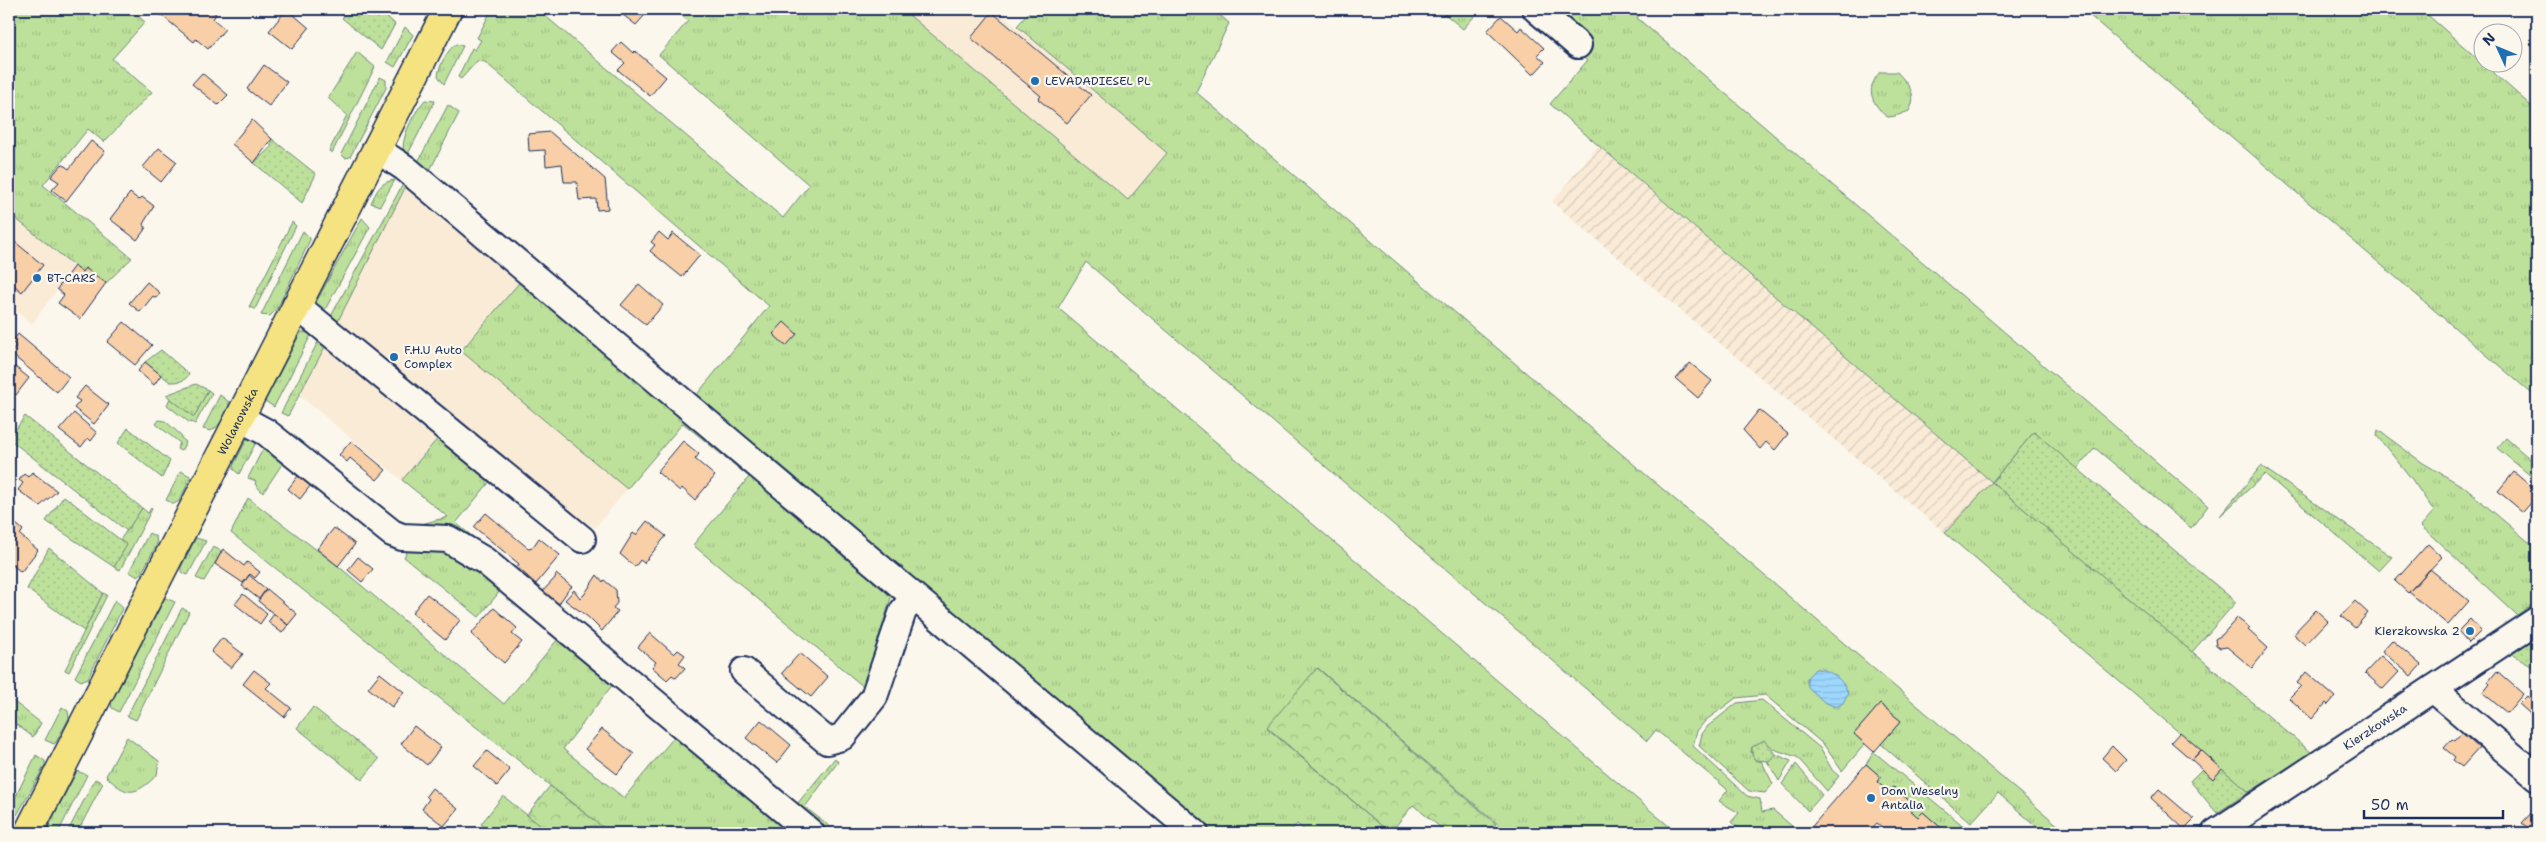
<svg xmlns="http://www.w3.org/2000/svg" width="2546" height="842" font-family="'Shantell Sans',sans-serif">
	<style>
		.built { fill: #faebd7 }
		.industrial { fill: url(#industrial-furrows) }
		.grass { fill: url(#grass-tufts); stroke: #6c887c }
		.forest { fill: url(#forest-crowns); stroke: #6c887c }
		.garden { fill: url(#garden-dots); stroke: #6c887c }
		.water { fill: url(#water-rules); stroke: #6a94be }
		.building { fill: #f8cfa7; stroke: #1b2f5e }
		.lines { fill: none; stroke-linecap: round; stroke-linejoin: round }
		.minor-casing { stroke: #1b2f5e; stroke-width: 30 }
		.major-casing { stroke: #1b2f5e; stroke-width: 31 }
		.minor { stroke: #fbf7ec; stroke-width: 26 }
		.major { stroke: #f5e382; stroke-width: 28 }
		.poi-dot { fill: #1f6fb2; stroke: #fbf7ec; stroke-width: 2 }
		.labels { text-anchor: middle; stroke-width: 4.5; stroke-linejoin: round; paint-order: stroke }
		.poi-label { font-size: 12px; fill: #1b2f5e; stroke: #fbf7ec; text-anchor: start }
		.street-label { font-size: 12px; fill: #1b2f5e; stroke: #fbf7ec }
	</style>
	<defs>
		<pattern id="industrial-furrows" width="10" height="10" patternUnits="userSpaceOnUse" patternTransform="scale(1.25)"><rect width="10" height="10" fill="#faebd7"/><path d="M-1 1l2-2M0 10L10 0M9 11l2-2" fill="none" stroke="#d6cabb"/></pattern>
		<pattern id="grass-tufts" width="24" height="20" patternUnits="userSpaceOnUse" patternTransform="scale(1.25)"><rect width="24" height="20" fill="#bde19a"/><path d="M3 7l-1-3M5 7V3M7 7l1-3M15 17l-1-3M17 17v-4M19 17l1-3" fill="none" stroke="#a2c187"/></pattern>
		<pattern id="forest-crowns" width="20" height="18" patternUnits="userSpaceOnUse" patternTransform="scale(1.25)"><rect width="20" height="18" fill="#bde19a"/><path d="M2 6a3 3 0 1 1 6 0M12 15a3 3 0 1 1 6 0" fill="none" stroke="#a2c187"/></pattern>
		<pattern id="garden-dots" width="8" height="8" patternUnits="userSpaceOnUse" patternTransform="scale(1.25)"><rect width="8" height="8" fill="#bde19a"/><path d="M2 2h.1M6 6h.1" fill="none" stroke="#a2c187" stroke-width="1.8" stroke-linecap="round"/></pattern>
		<pattern id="water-rules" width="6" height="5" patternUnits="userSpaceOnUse" patternTransform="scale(1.25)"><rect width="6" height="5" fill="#9ed7fe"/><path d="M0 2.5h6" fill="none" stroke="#88b9dc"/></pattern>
	</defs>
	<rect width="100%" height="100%" fill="#fbf7ec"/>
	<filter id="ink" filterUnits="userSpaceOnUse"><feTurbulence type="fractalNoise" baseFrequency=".02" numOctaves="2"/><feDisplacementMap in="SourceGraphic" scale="10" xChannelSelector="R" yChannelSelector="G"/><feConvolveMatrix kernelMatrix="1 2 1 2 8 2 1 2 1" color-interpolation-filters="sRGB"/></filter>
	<g filter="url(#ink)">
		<path class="built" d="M902,9h94l171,144 -39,47z
			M406,186l113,97 -57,68 165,138 -32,39 -23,-16 -9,-3 -110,-90 -51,61 -102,-84z
			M9,213l65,53 -42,58 -23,-19z"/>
		<path class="industrial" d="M1598,146l394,336 -47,51 -393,-331z"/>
		<path class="grass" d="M9,9h121l15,13 -33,37 40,33 -48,50 -16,-13 -45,56 89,73 -26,25 -21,-15 -3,4 -73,-59z
			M492,9h55l-4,5 240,204 26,-33 -150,-130 29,-34 -14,-12h228l226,191 39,-47 -150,-127 15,-17h45l10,7 7,-7h119l16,14 -33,69 871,741h-23l-46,-40 -27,30 -90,-79 20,-23 -21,-17 -26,30 11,10 -23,27 -18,-26 -59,-50 -29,3 -31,23 -8,10 -4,15 54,50 13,3 2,13 11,-2 27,23h-56l-13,-11 8,-9 -20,-12 9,-11 -72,-60 -9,11 -561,-479 -28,46 619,525h-169l-190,-165 -51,60 123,105h-82l-11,-9 -8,9h-82l-513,-435 75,-92 -284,-244 -8,-1 -16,18 -3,-2 14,-29 3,2 6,-10 -4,-2z
			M1439,9h42l-18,20z
			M1546,9h98l-7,9 571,488 -17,22 -96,-80 -18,21 -43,-37 -42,50 320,271 -63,39 -304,-259 47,-51 -442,-378 37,-43 -12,-11z
			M2082,9h339l116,102v287z
			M405,27l8,8 -18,32 -8,-5z
			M456,44l7,2 -19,38 -6,-8c1,-10 9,-26 18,-32z
			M357,52l18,15 -43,86 -3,-2 18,-36 -19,-17z
			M1880,72h17c12,13 21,23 12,39 -6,2 -14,6 -20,6 -4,0 -6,-4 -9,-7 -12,-14 -11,-25 0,-38z
			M380,77l6,3v8l-36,69 -5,1 -4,-4z
			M425,100l10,1 -27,53 -5,-5c0,-16 12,-38 22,-49z
			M448,105l11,8 -30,59 -11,-10z
			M395,180l-15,26 -9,-3c6,-13 9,-21 24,-23z
			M403,184l3,2 -69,137 -8,-3z
			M362,218l8,9 -49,90 -6,-13z
			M292,222l4,4 -41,83 -6,-2z
			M303,231l7,7v2l-33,69 -7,7 -9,-1z
			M524,277l369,314 -29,96 -171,-142 56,-68 -66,-54 -56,66 -166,-138z
			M301,332l11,1 -38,74 -9,-6z
			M320,338l7,5 -39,73 -7,-3z
			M208,390l4,3 -17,31 -4,-2 -1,1 -23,-18 3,-7 24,19z
			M220,395l9,7c0,11 -9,24 -18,29l-8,-2z
			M159,420l6,1 17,15 -1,2 5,4 -5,9 -4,-2 3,-6 -24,-19z
			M2378,430l45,33 41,24 73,62v52l-20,14 -96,-89 13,-15 -23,-33 -34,-42z
			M248,437l10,2 -19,35 -6,-5v-3z
			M439,437l53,42 -36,44 341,281 38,-46 3,4 -33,45 33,26h-11l-9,-4 -346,-282 -66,-19 42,-11 -46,-37z
			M2506,438l31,27v16l-40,-33z
			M266,443l20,15 -23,35 -8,-9 1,-3 -8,-3z
			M2261,466l131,91 -13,14 -114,-97 -45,42z
			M181,471l9,5v3l-11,22 -5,3 -8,-4z
			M248,498l90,68 166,138 59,-71 54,46 -54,70 61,49 51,-62 -38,-31 6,-7 159,135h-192l-379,-300z
			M142,508l6,5 3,-5 1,1 -32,61 -6,-3 12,-22 -6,-5z
			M149,533l7,4 1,7 -16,30 -4,2 -8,-4z
			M196,538l10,3 -18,34 -7,-3v-5z
			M428,542l77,43 -26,32 -75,-60 6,-11z
			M213,547l9,4 -18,30 -8,-3z
			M103,593l4,2 -38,77 -4,-2z
			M165,598l10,4 -56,110 -7,-4 -1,-5z
			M115,600l8,7 -35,71 -7,3 -6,-4z
			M182,608l7,4 -53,108 -9,-4z
			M9,698l32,25 -8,14 -24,-18z
			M1762,700l58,48 12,22 7,6 -12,15 -30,-34 -24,-8 -3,-4 -18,2 -1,5 4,8 7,2 11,22 -8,9 -16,-2 -50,-45 3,-12 6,-8 29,-23z
			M62,707l6,4 1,7 -13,24 -2,2 -9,-4z
			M313,707l66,52 -17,21 -65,-52z
			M127,737l32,24 -2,14c-21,20 -29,23 -51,1z
			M1874,752l98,81h-25l-24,-21 -5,5 -10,-9 4,-5 -19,-16 -4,5 -12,-10 4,-5 -15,-13z
			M1775,754l16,7 -12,20 -12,-20z
			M36,755l9,6v4l-28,50 -8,-5z
			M1796,764l26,31 -14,16 -26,-27z
			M77,771l10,4 -29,58h-13z
			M95,779l8,4 -26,50h-10z
			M503,796l38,30 -5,7h-43l-12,-9z"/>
		<path class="forest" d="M1317,668l179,156 -8,9h-41l-34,-28 -23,28 -123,-106z
			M550,786l60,47h-74l5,-7 -14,-11z"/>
		<path class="garden" d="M350,9h28l17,15 -14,26 -39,-32z
			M272,139l44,35 -14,29 -48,-40 18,-17 -4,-3z
			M161,350l28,24c-4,8 -11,8 -19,8l-25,-20z
			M196,384l12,6 -14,27 -28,-22z
			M25,416l117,92 -15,23 -118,-92z
			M128,428l42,33 -8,17 -44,-35z
			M2034,432l202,170 -44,50 -200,-170z
			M64,496l63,49 -13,22 -68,-46z
			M49,548l54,45 -19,38 -57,-42z
			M2537,637v33l-25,-16z
			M1764,740l11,14 -6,7 -14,-1 -3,-5v-8z
			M2202,769l11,10 9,-10 27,23 -32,21 -27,-32z"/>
		<path class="water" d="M1815,669c15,0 28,10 33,24l-5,10 -7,4 -12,-5 -16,-15 -1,-9z"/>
		<path class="building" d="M164,9h45l7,5 -3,5 12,10 -17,20 -12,-10 -2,3 -34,-28z
			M287,9l22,19 -17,21 -23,-18z
			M620,9h18l7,6 -9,10 -18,-14z
			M992,12l99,83 -24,28 -29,-24 3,-3 -70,-58z
			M1501,16l17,15 3,-4 23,21 -7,7 8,7 -12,13 -46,-44z
			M621,42l12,11 2,-2 31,26 -16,19 -32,-26 7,-7 -13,-11z
			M264,65l23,17 -18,24 -22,-17z
			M202,73l26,22 -10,10 -26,-21z
			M252,120l20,19 -18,24 -22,-19z
			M550,132l55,47 3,30 -11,1 -1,-11 -17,1 -2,-18h-13l-2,-18 -16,2 -1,-16 -16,1 -1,-17z
			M91,141l14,10 -39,50 -14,-11 7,-8 -8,-5 11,-13 7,5z
			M159,148l18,14 -16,20 -18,-15z
			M130,193l9,7 3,-3 12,9 -11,18 3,4 -9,12 -27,-21z
			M659,232l9,8 5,-7 27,22 -18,22 -32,-26 5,-6 -4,-3z
			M9,237l34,28 -21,27 -13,-11z
			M74,266l8,6 3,-4 21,15 -26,36 -22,-16 6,-8 -7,-6z
			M147,282l13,11 -4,5 -3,-2 -13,16 -11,-9z
			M639,284l24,21 -17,20 -25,-20z
			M124,322l28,23 -17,20 -28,-23z
			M784,322l13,12 -11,12 -13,-12z
			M18,334l51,43 -12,15 -47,-39 6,-7 -4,-4z
			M9,362l20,16 -13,17 -7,-5z
			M145,362l16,13 -7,10 -16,-14z
			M1690,363l22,18 -14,17 -22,-19z
			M85,386l24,19 -15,19 -20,-16 6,-7 -5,-3z
			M1759,410l29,24 -13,16 -9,-8 -6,7 -17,-19z
			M74,413l23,20 -6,8 -3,-3 -7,9 -22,-17z
			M351,441l35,29 -9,10 -27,-22 -3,4 -8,-7z
			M683,441l16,13 -4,5 20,17 -20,24 -13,-12 -2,3 -23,-19z
			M297,467l17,14 -14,18 -12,-10 10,-13 -5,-3z
			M32,472l25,19 -17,15 -22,-16 5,-7 -4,-3 5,-6 4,3z
			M2514,472l23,20v4l-14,16 -25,-21z
			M486,513l42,35 5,-1 6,-9 21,17 -24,29 -19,-17 2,-3 -45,-37z
			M647,521l19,15 -22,27 -4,-3 -5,7 -15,-13 13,-21 3,2z
			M15,523l8,7 -3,5 18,15 -17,22 -12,-10v-31z
			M334,528l21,16 -17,22 -21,-17z
			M2428,544l14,13 -34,36 -13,-12z
			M223,549l21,17 3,-4 13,10 -5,6 -5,-4 -7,9 -28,-19z
			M358,557l15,12 -11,13 -14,-12z
			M2430,569l39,32 -21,24 -39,-33z
			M556,574l16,13 -3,2 -11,16 -16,-13 13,-14z
			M249,575l17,14 -7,10 -17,-13z
			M597,575l6,7 1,-2 12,10 1,13 -4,5 5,3 -16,20 -14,-14 -23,-17 9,-10 6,8 4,-3z
			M267,589l30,25 -9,11 -30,-24z
			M243,594l24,20 -7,10 -25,-20z
			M427,594l33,26 -15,20 -33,-27z
			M2355,601l13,12 -13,15 -14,-12z
			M494,608l23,20 -5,6 10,8 -18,21 -33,-29z
			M2316,610l12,11 -23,24 -12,-11z
			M274,614l14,11 -6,8 -14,-11z
			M2237,618l13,10 -2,2 20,18 -16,20 -25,-21 -7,1 -4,-3 -1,-6 7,-4z
			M2470,619l11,12 -12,12 -11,-12z
			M650,633l24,21 4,-4 7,5 -6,8 6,5 -9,10 -4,-3 -5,5 -15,-13 4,-5 -18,-15z
			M222,638l21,16 -12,14 -20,-16z
			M2392,640l29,25 -10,11 -29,-25z
			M800,653l28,24 -17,20 -29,-24z
			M2381,656l18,16 -16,17 -18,-16z
			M254,670l17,13 -5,5 25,20 -7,9 -41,-33z
			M2497,671l26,23 -16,19 -24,-20 7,-9 -2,-2z
			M2306,672l29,25 -7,8 -2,-2 -14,16 -23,-21 12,-12 -4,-3z
			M380,673l24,19 -12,15 -24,-19z
			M2527,696l10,9v15l-18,-16z
			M1880,704l21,17 -27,31 -20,-18z
			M761,720l30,25 -14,18 -31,-25z
			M414,726l27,21 -14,18 -26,-21z
			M602,729l32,25 -17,20 -32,-25z
			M2180,732l21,18 -9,10 -21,-18z
			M2462,733l17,15 -17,19 -9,-7 2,-3 -11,-9 8,-9 3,2z
			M2112,746l14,14 -10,11 -14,-13z
			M2201,750l21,19 -9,10 -21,-19z
			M487,751l23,19 -13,16 -23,-20z
			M1866,764l15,13 -4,5 12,10 4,-5 19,16 -4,5 10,9 5,-5 24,21h-52l-5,-4 -2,3 -11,-9 -10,10h-56l-3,-2z
			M432,788l26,21 -14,17 -22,-17 7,-10 -3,-3z
			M2159,789l35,30 -10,10 -33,-31z
			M2534,810l3,2v21h-3l-12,-10z"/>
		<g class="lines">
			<g class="minor-casing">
				<g id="minor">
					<path d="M1536,9l42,36"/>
					<path d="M376,149l29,19 790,665"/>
					<path d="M296,305l286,234"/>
					<path d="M240,418l26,14 126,101 10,4 46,2 37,22 326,272"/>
					<path d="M744,671l83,70 15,-4 32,-40 29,-86 11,-14"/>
					<path d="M2433,689l104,88"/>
					<path id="s1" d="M2215,833l322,-213"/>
				</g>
			</g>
			<g class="major-casing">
				<g id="major">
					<path id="s2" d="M28,833l420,-824"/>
				</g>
			</g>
			<use href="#minor" class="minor"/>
			<use href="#major" class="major"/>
		</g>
	</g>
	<g class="poi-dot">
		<circle cx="1035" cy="81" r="5"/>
		<circle cx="37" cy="278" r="5"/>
		<circle cx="394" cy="357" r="5"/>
		<circle cx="2470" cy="631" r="5"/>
		<circle cx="1871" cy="798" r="5"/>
	</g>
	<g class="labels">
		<g class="poi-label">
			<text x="1045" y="85">LEVADADIESEL PL</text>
			<text x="47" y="282">BT-CARS</text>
			<text x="404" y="354">F.H.U Auto<tspan x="404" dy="14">Complex</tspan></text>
			<text x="2460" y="635" text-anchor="end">Kierzkowska 2</text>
			<text x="1881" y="795">Dom Weselny<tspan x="1881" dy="14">Antalia</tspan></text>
		</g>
		<g class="street-label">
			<text dy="4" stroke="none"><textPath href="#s2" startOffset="462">Wolanowska</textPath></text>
			<text dy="4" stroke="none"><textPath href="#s1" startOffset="192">Kierzkowska</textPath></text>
		</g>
	</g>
	<rect width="2546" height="842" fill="none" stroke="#fbf7ec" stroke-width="30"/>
	<rect x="15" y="15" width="2516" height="812" fill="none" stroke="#1b2f5e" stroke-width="2" filter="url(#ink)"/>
	<g transform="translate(2498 48) rotate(314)"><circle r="24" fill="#fbf7ec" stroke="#a1a7b3"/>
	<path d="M0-4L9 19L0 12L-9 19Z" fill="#1f6fb2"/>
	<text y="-8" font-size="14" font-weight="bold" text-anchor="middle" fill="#1b2f5e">N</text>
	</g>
	<path d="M2364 810v8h139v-8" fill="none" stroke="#1b2f5e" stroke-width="2.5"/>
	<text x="2371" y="810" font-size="15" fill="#1b2f5e" stroke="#fbf7ec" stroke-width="4" paint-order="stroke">50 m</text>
</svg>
